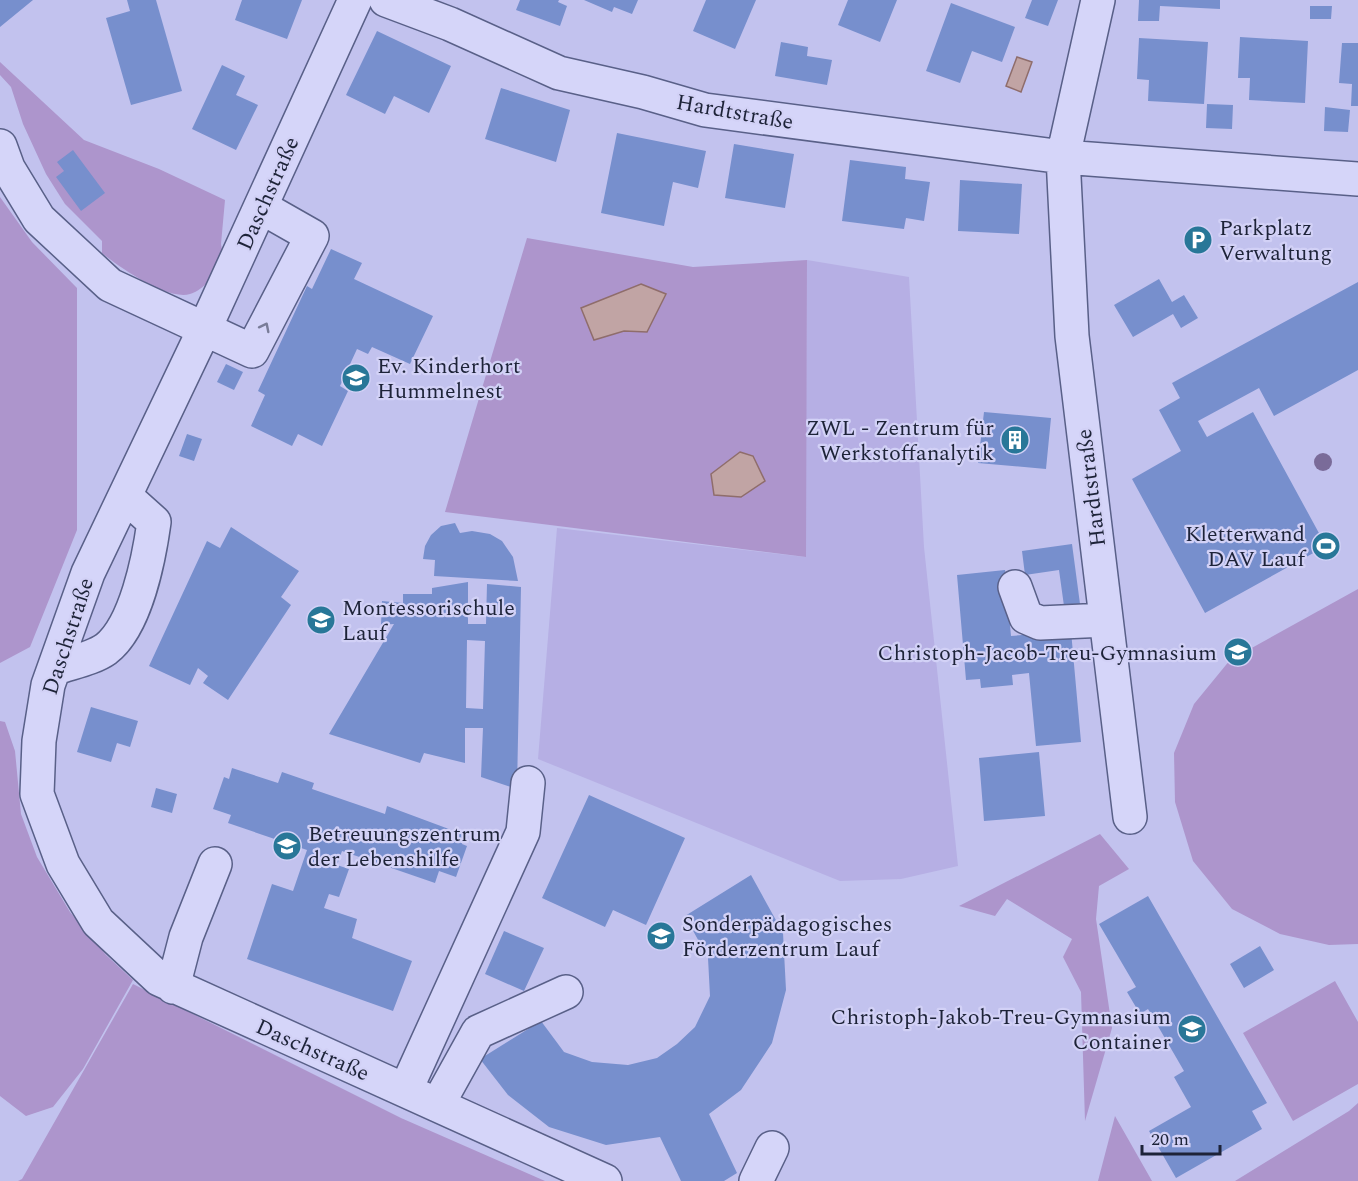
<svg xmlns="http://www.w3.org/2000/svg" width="1358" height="1181" font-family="Spectral,serif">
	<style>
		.farmland { fill: #b6afe4 }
		.green { fill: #ad95cc }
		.water { fill: #c1a4a4; stroke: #8f6d6b; stroke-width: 1.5 }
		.building { fill: #778fcd; fill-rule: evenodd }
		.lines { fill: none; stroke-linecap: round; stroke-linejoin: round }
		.minor-casing { stroke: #596088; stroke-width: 36 }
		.minor { stroke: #d5d5f9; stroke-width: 33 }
		.tree { fill: #7a6b99 }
		.oneway { stroke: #797c98 }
		.labels { text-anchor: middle; stroke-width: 4.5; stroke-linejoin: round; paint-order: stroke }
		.street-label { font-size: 22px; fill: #1d2338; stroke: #d2d1f6 }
		.poi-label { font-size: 22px; fill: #1d2338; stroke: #d2d1f6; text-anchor: start }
	</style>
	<rect width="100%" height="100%" fill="#c2c2ee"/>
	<path class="farmland" d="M807,260l102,17 15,270 34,319 -57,13 -61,2 -302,-122 19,-231 248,29z"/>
	<path class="green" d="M0,62l84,78 75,29 66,31 -4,44 3,18c-10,12 -18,27 -34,32 -22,7 -71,-27 -88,-41v-12l-37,-37 -19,-30 -23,-50 -12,-37 -11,-12z
		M0,197l32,45 45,46v242l-47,117 -30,16z
		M527,238l166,29 114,-7 -1,297 -361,-45z
		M1358,589v355l-29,1 -49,-11 -48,-25 -39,-48 -18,-59 -1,-49 20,-49 36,-44z
		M0,721l5,1 10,29 6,63 16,43 33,55 36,43 27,25 -50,89 -30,38 -27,9 -26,-20z
		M1100,834l29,35 -30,17 -3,33 16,109 -27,93 -4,-129 -18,-35 9,-18 -65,-40 -12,17 -36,-10z
		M1335,981l23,41v62l-65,37 -50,-88z
		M133,984l268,134 144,63h-527l4,-2z
		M1358,1103v78h-123l114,-70z
		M1115,1116l37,65h-54z"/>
	<path class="water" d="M1017,57l15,5 -11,30 -15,-6z
		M641,284l25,10 -19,38 -23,-1 -30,9 -13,-32z
		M740,452l13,4 12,25 -24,16 -27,-2 -3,-21z"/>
	<path class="building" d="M0,0h33l-33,27z
		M127,0h29l26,91 -51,14 -25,-87 24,-7z
		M242,0h60l-15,39 -52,-19z
		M520,0h39l-1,2 9,4 -7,20 -44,-16z
		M584,0h54l-6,14 -18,-7 -2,5z
		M706,0h50l-21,49 -42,-18z
		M848,0h49l-17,42 -42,-17z
		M1032,0h26l-10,26 -23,-8z
		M1139,0h81v9l-60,-3 -1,15h-21z
		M951,3l64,24 -13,35 -30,-11 -12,32 -34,-12z
		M1310,6h22l-1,13h-21z
		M377,31l74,35 -22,47 -35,-17 -9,18 -39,-19z
		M1240,37l68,4 -3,62 -56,-3 1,-22h-12z
		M1139,38l69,4 -4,62 -56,-3 1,-21 -12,-1z
		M781,42l27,5 -1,9 25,4 -5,25 -52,-9z
		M1342,43h16v63h-7l1,-22 -13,-1z
		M222,65l23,11 -9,19 22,10 -22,45 -44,-21z
		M501,88l69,22 -14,52 -71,-23z
		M1207,104l26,1 -1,24 -26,-1z
		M1325,107l25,3 -2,22 -24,-1z
		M617,133l89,18 -8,37 -25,-6 -9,44 -63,-13z
		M734,144l60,10 -9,54 -60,-10z
		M73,150l32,43 -24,18 -25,-34 8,-6 -7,-9z
		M850,160l56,7 -1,12 25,3 -6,39 -18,-3 -2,11 -62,-8z
		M960,180l62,4 -3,50 -61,-3z
		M331,249l31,14 -8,16 79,37 -23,48 -38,-17 -4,7 -11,-5 -17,37 8,5 -26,55 -24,-12 -6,12 -41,-20 14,-31 -7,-4 49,-105 5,3z
		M1159,279l13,23 12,-7 14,23 -17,10 -8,-14 -40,23 -19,-32z
		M1358,282v88l-84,46 -15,-28 -61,33 9,16 46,-25 73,134 -121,67 -73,-134 49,-28 -22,-41 21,-12 -8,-15z
		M226,364l17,8 -9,18 -17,-8z
		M984,412l67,6 -5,51 -68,-6z
		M187,434l15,5 -8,22 -15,-5z
		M455,523l5,10 12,-2 18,3 12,7 11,16 5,24 -84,-5 1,-16 -12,-1 2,-13 6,-11 10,-9z
		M231,527l68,44 -18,26 10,8 -63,95 -25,-17 5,-7 -10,-8 -8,17 -41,-19 58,-125 13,7z
		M1072,544l8,60 -16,2 -5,-36 -34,5 -3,-24z
		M1005,570l6,66 60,-5 10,111 -45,4 -7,-73 -17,2 1,10 -32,3 -1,-9 -14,1 -9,-105z
		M468,582v42h18l1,-40 34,3 -4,202 -36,-12 2,-49h-18v35l-41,-10 -4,10 -91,-29 65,-110 -13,1 1,-24 21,2v-9h29v-6zM467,640l18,1 -2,68 -17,-1z
		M91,707l47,14 -8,26 -13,-4 -6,19 -34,-10z
		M1039,752l6,64 -61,5 -5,-63z
		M232,768l46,15 4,-11 32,11 -2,6 73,25 2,-8 78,29 -3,9 5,2 -11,31 -17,-6 -4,12 -93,-32 -5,14 12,4 -10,28 -10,-3 -5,14 33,11 -5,19 60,23 -19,50 -146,-52 25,-75 21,7 14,-41 -79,-27 3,-8 -18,-6 11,-32 5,2z
		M156,788l21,6 -5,19 -21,-6z
		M589,795l96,43 -39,87 -33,-15 -8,17 -63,-29z
		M751,875l32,58 3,57 -14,53 -31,47 -32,24 28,59 -13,8h-43l-21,-44 -54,8 -57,-18 -41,-32 -28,-36 61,-38 23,31 28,10 36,3 29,-7 20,-14 18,-17 15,-31 -2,-38 -23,-42z
		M1148,896l119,207 -15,8 10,18 -86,49 -27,-47 42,-24 -17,-30 10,-6 -36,-62 -8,5 -13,-22 9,-5 -37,-63z
		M504,931l40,17 -20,43 -39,-17z
		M1260,946l14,24 -30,18 -14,-24z"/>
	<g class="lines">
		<g class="minor-casing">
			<path id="minor" d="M355,0l-150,328 -117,245 -40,112 -9,56 -2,53 26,70 35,58 61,57 446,202
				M386,0l64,24 109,49 84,19 62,18 358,47 295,22
				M1098,0l-35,157 9,179 58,481
				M0,146l8,22 31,51 71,66 142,66 60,-115 -51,-29
				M1015,587l11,30 14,6 66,-3
				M54,669c15,-6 38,-10 52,-20 30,-23 43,-91 48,-127l-29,-26
				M173,987l13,-50 29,-73
				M406,1089l117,-257 5,-49
				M438,1104l40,-72 88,-40
				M756,1181l16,-33"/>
		</g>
		<use href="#minor" class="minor"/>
	</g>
	<circle class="tree" cx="1323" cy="462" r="9"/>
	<defs><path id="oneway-chevron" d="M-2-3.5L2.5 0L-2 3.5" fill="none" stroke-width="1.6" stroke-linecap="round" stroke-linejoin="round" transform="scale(1.5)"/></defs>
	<use class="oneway" href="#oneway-chevron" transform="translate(265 327) rotate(-63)"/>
	<defs>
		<g id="parking-disc" transform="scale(1.5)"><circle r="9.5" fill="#287798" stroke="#d2d1f6"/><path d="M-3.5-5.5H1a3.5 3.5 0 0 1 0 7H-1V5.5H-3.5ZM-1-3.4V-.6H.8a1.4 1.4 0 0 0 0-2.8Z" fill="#fff"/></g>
		<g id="school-disc" transform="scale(1.5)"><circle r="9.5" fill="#287798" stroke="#d2d1f6"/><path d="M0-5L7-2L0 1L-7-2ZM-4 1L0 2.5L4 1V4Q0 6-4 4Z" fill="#fff"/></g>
		<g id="building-disc" transform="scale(1.5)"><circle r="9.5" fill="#287798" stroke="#d2d1f6"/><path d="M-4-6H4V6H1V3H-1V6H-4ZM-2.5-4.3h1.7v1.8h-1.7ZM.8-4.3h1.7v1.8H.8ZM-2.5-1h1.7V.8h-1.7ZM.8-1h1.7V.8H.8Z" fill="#fff"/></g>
		<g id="stadium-disc" transform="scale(1.5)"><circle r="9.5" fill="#287798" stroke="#d2d1f6"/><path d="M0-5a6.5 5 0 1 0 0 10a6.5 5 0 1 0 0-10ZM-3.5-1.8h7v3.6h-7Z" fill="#fff"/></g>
	</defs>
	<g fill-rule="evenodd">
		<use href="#parking-disc" x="1198" y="240"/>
		<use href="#school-disc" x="356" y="378"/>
		<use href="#building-disc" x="1015" y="440"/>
		<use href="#stadium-disc" x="1326" y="546"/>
		<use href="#school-disc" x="321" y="620"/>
		<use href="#school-disc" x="1238" y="652"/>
		<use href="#school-disc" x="287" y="846"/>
		<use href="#school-disc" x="661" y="936"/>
		<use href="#school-disc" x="1192" y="1029"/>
	</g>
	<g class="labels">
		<g class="street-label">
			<text transform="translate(735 111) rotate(10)" y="8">Hardtstraße</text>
			<text transform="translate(267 193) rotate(-66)" y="8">Daschstraße</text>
			<text transform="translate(1090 488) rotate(-97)" y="8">Hardtstraße</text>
			<text transform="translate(67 636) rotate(-72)" y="8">Daschstraße</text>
			<text transform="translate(313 1049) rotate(24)" y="8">Daschstraße</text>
		</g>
		<g class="poi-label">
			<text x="1219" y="235">Parkplatz<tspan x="1219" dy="25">Verwaltung</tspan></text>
			<text x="377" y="373">Ev. Kinderhort<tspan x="377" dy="25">Hummelnest</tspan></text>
			<text x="994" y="435" text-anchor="end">ZWL - Zentrum für<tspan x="994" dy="25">Werkstoffanalytik</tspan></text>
			<text x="1305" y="541" text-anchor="end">Kletterwand<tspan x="1305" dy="25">DAV Lauf</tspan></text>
			<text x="342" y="615">Montessorischule<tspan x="342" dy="25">Lauf</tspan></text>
			<text x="1217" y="660" text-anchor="end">Christoph-Jacob-Treu-Gymnasium</text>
			<text x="308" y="841">Betreuungszentrum<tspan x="308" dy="25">der Lebenshilfe</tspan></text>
			<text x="682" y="931">Sonderpädagogisches<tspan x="682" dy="25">Förderzentrum Lauf</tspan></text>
			<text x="1171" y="1024" text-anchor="end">Christoph-Jakob-Treu-Gymnasium<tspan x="1171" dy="25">Container</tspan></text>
		</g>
	</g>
	<path d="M1142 1145v9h78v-9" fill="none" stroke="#1d2338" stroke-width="3"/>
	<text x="1151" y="1145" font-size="18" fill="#1d2338" stroke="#d2d1f6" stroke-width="4.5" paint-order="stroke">20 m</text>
</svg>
